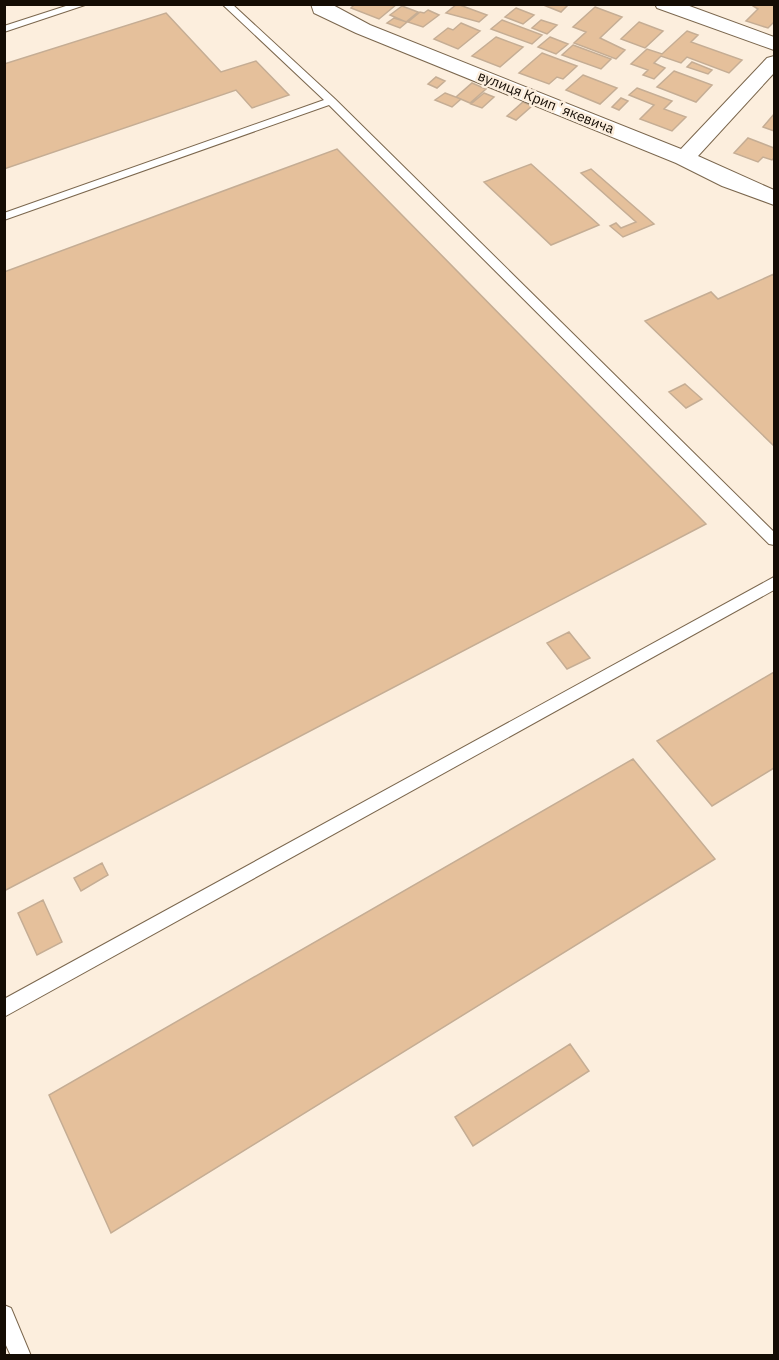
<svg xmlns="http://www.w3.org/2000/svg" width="779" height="1360" font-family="'IBM Plex Sans',sans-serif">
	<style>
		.building { fill: #e5c09b; stroke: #c5ad94; stroke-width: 1.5 }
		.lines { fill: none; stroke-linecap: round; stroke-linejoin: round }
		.service-casing { stroke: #7b674e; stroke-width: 2 }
		.minor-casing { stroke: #7b674e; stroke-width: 2 }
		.service { fill: #fff; fill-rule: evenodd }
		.minor { fill: #fff; fill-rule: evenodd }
		.labels { text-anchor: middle; stroke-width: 5; stroke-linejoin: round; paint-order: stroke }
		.far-street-label { font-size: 14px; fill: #140c04; stroke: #fceedd }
	</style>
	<rect width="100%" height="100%" fill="#fceedd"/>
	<path class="building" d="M355,4h42l-18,15 -28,-11z
		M457,4l30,11 -8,7 -33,-9z
		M541,4h28l-8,8z
		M750,4h24v18l-6,6 -22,-7 12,-12z
		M402,6l16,6 -12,10 -16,-7z
		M595,7l27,10 -22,21 25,12 -9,9 -42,-16 12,-11 -13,-5z
		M516,8l18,7 -11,9 -18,-7z
		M428,10l11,5 -16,12 -15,-5 12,-10 4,1z
		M166,13l55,59 35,-11 33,34 -37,13 -16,-18 -232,79v-105z
		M394,18l13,4 -7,6 -13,-5z
		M502,20l40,15 -10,9 -41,-15z
		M541,20l16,5 -10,9 -15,-6z
		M639,22l24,9 -18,17 -24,-9z
		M461,23l19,8 -22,18 -24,-10 14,-11 5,2z
		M687,31l11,4 -7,7 51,18 -13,13 -42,-16 -6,6 -20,-7 -7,7 11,5 -11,11 -11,-4 5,-5 -17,-6 16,-15 15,5z
		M496,37l27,10 -23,20 -28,-11z
		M550,37l18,7 -12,10 -18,-7z
		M573,45l38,14 -10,10 -39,-14z
		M542,53l35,13 -14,13 -6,-2 -8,7 -30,-11z
		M692,62l20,8 -4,4 -21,-7z
		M674,71l38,14 -16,17 -39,-15z
		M583,75l34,13 -17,16 -34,-14z
		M436,77l9,4 -8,7 -9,-4z
		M472,83l14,6 -16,14 -14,-6z
		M637,88l35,13 -8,8 22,8 -14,14 -32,-12 14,-14 -25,-10z
		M445,93l16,6 -9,8 -17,-7z
		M484,93l10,4 -12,11 -11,-4z
		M621,98l7,3 -9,9 -7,-3z
		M523,102l9,4 -16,14 -9,-4z
		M774,114v17l-11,-4z
		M748,138l26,10v10l-2,2 -9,-3 -5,5 -24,-9z
		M337,149l369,375 -702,367v-619z
		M531,164l68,61 -48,20 -67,-63z
		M591,169l63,55 -31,13 -13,-11 6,-3 5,5 15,-6 -55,-49z
		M774,274v172l-129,-125 66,-29 7,7z
		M685,384l17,15 -16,9 -17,-16z
		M569,632l21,26 -23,11 -20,-26z
		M774,672v96l-62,38 -55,-65z
		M633,759l82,100 -604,374 -62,-138z
		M102,863l6,12 -27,16 -7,-13z
		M43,900l19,42 -25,13 -19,-42z
		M570,1044l19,27 -116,75 -18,-29z"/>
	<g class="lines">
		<g class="service-casing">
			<path id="service" d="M72,4h16l-84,28v-6z
				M222,4h10l103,95 439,433v13l-5,-1 -440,-439 -325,115v-7l320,-113z
				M774,577v13l-770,427v-18z
				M4,1305l7,3 20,48h-20l-7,-15z"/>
		</g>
		<g class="minor-casing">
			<path id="minor" d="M311,4h20l39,21 311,124 86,-91 7,-2v17l-76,83 76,34v15l-52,-19 -46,-23 -320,-130 -42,-20z
				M655,4h29l90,33v13l-117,-42z"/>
		</g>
		<use href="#service" class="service"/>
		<use href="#minor" class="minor"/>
	</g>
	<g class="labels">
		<g class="far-street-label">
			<text transform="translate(546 102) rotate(22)" y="5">вулиця Крипʼякевича</text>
		</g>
	</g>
	<rect width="779" height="1360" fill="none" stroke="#140c04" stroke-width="12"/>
</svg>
